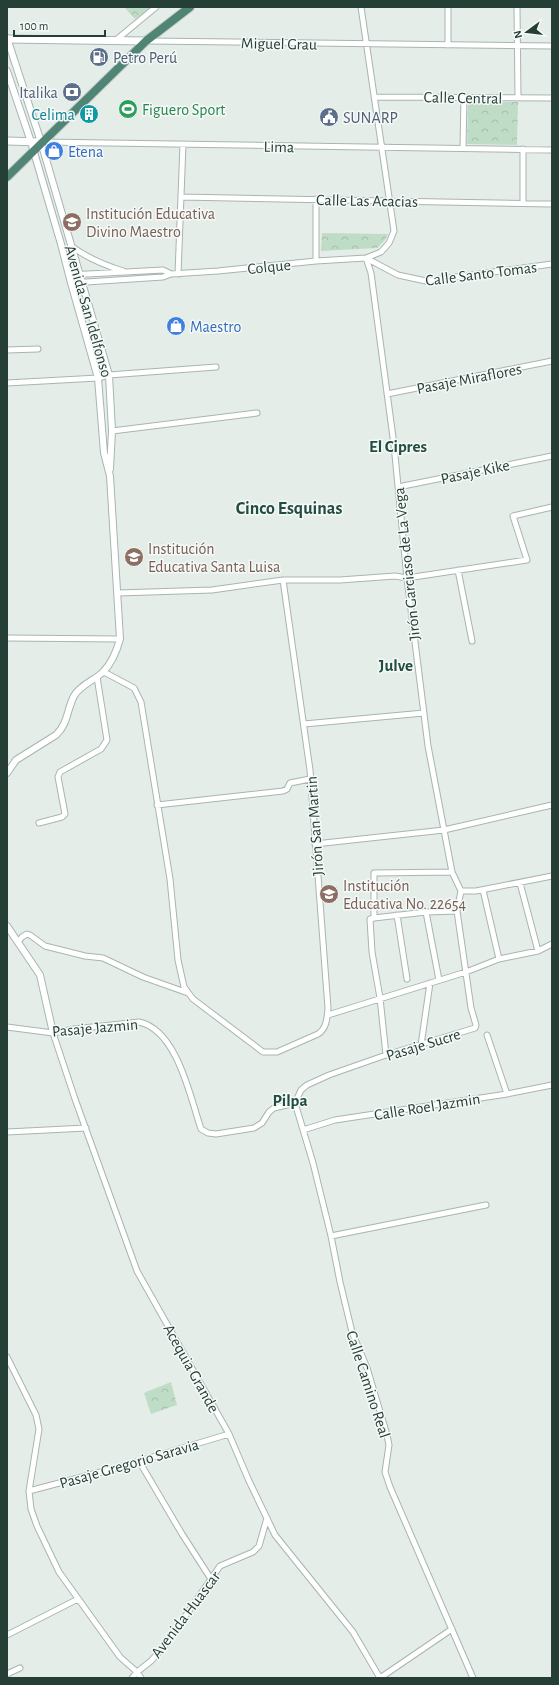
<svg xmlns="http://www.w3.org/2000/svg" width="559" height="1685" font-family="'Alegreya Sans',sans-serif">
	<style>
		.park { fill: url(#park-crowns) }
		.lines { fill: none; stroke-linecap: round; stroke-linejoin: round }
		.minor-casing { stroke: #a8b5b0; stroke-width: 7 }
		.tertiary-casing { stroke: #a8b5b0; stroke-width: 8 }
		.secondary-casing { stroke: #a4b8b0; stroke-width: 9 }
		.trunk-casing { stroke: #c2c9c7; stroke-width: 10 }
		.minor { stroke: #fff; stroke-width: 5 }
		.tertiary { stroke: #fff; stroke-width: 6 }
		.secondary { stroke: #fff; stroke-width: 7 }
		.trunk { stroke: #508475; stroke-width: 8 }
		.labels { text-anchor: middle; stroke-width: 3; stroke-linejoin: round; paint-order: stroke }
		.street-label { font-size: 16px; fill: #253e36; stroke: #f5f9f7 }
		.service-label { font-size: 16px; fill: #4e5e75; stroke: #f5f9f7; text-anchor: start }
		.leisure-label { font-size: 16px; fill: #27864d; stroke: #f5f9f7; text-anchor: start }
		.culture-label { font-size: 16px; fill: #0d838f; stroke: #f5f9f7; text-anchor: end }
		.shop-label { font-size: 16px; fill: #366cbe; stroke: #f5f9f7; text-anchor: start }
		.education-label { font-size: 16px; fill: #785e54; stroke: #f5f9f7; text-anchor: start }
		.neighbourhood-label { font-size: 17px; font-weight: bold; fill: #224e42; stroke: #f5f9f7 }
		.quarter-label { font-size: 18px; font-weight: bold; fill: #224e42; stroke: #f5f9f7 }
	</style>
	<defs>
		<pattern id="park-crowns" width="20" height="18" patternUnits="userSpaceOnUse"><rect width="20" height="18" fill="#bfdcc6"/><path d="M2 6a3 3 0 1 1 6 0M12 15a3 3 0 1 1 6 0" fill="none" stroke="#a4beab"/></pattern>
	</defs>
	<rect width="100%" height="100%" fill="#e5ede9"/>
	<path class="park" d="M124,7h29l-18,12z
		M468,102h50l-1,43 -50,-1z
		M322,233l66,1 -3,6 -8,8 -56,3z
		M171,1382l6,23 -26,9 -7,-21z"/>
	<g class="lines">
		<g class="minor-casing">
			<path id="minor" d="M448,7v38
				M517,7l1,91
				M116,40l40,-33
				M147,41l405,5
				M374,97l178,1
				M42,142l510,8
				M463,148l1,-52
				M181,197l371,7
				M523,203v-54
				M71,246c16,12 33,19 52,25
				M366,258l5,15 23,172 13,133 21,168 24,126 9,19
				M366,258l32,17 28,6 126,-17
				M316,261v-62
				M178,274l5,-130
				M69,275l94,-5 8,4
				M71,283l92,-6 8,-3 47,-3 98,-10 50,-3 15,-6 8,-9 5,-12 -33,-224
				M7,350l31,-1
				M7,383l91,-5 11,-3 107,-8
				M387,394l165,-33
				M112,431l145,-18
				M398,487l154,-31
				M458,570l14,71
				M118,593l94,-3 71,-10h57l55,-4 12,2 120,-18 -14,-44 39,-9
				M7,638l113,1
				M104,672l30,16 7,14 29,177 8,81 6,27 9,12 70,53h14l41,-18c9,-6 9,-16 10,-26l-18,-238 -27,-190
				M304,724l120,-11
				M157,805l126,-14 4,-2 3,-6 20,-4
				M39,823l23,-6 3,-3 -7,-37 2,-5 41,-23 6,-9 -10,-63
				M315,844l129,-14 108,-25
				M520,883l18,68
				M483,890l16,69
				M461,891h15l76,-15
				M426,912l13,68
				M397,915l10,64
				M374,918v-45l78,-1
				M18,942l4,-5 5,-3 3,1 15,11 40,10 18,2 40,19 45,16
				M328,1015l138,-43 33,-13 39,-8 14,-7
				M7,1027l46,6 21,-4 65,-7c38,8 51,74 62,107l7,4 8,1 38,-6 8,-5 7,-11 5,-4 21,-5
				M53,1033l22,66 62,172 92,163 20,47 26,54 78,97 27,46
				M487,1035l20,59
				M421,1045l9,-62
				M386,1055l-6,-57 -8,-46 -2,-33 4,-1 52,-6 31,-1
				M295,1103l18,60 18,73 9,46 12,50 15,36 20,67 2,10 -4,27 5,15 83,191
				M295,1103l6,-13 6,-5 22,-10 57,-20 89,-27 1,-3 -5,-17 -14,-97 4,-20
				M303,1130l32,-10 172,-26 45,-9
				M7,1132l79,-4
				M331,1236l155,-31
				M7,1357l29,58 3,14 -10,62 2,18 6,17 22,46 61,85 17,15 4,6
				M139,1461l43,73 29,45
				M29,1491l87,-23 113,-34
				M7,1635l71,-36
				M7,1674l13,-6
				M132,1678l5,-6 14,-11 15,-17 54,-78 33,-14 6,-6 8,-28
				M380,1678l72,-49"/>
		</g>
		<g class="tertiary-casing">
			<path id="tertiary" d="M7,38l34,104 68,233 3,56 -2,38
				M7,71l24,71 30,102 10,39 27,95 6,75 6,23 10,163c-3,11 -9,25 -17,33 -8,8 -23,13 -29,24 -7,13 -6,28 -18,39l-40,25 -9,13
				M7,926l33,49 13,58"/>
		</g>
		<g class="secondary-casing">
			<path id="secondary" d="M7,39l139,2
				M7,141l34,1"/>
		</g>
		<g class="trunk-casing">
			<path id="trunk" d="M7,177l139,-136 44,-34"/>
		</g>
		<use href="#minor" class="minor"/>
		<use href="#tertiary" class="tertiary"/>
		<use href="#secondary" class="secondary"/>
		<use href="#trunk" class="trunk"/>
	</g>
	<defs>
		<g id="fuel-disc" transform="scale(1)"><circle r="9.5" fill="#5c6f8a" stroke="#f5f9f7"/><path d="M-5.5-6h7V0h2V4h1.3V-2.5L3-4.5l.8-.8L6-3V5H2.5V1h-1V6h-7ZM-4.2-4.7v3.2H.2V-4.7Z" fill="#fff"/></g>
		<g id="bank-disc" transform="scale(1)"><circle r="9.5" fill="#5c6f8a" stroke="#f5f9f7"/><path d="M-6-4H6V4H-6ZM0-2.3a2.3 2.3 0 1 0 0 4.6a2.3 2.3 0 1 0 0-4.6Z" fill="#fff"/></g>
		<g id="stadium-disc" transform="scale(1)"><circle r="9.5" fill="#2e9e5b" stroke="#f5f9f7"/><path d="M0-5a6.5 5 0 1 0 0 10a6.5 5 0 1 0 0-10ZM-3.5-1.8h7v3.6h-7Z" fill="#fff"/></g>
		<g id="building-disc" transform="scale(1)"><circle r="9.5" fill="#0f9aa8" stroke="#f5f9f7"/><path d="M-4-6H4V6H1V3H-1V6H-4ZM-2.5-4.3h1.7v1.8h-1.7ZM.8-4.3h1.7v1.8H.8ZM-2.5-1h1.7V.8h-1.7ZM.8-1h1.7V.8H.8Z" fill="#fff"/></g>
		<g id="civic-disc" transform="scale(1)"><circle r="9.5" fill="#5c6f8a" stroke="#f5f9f7"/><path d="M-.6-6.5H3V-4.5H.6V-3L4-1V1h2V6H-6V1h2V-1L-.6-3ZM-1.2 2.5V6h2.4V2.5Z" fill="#fff"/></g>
		<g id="shop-disc" transform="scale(1)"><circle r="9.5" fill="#3f7fe0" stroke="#f5f9f7"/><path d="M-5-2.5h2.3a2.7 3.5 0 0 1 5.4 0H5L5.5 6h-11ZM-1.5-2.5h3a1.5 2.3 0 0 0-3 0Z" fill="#fff"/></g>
		<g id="school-disc" transform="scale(1)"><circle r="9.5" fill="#8d6e63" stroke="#f5f9f7"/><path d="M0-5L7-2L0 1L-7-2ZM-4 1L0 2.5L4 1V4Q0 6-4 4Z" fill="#fff"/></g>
	</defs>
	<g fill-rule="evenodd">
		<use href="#fuel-disc" x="99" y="57"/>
		<use href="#bank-disc" x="72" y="92"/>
		<use href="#stadium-disc" x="128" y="109"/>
		<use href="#building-disc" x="89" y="114"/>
		<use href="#civic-disc" x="329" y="117"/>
		<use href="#shop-disc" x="54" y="151"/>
		<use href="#school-disc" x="72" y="222"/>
		<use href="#shop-disc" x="176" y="326"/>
		<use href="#school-disc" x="134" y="557"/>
		<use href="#school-disc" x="329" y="894"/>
	</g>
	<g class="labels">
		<g class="street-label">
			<text transform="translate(279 43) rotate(1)" y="6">Miguel Grau</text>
			<text transform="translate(463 97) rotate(1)" y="6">Calle Central</text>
			<text transform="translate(279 146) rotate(1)" y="6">Lima</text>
			<text transform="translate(367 200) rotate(1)" y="6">Calle Las Acacias</text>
			<text transform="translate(269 266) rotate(-6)" y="6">Colque</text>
			<text transform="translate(481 273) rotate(-7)" y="6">Calle Santo Tomas</text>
			<text transform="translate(89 311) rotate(74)" y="6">Avenida San Idelfonso</text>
			<text transform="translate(469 378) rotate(-11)" y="6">Pasaje Miraflores</text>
			<text transform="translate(475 471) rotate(-12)" y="6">Pasaje Kike</text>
			<text transform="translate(406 564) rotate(-96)" y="6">Jirón Garciaso de La Vega</text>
			<text transform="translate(314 826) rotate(-94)" y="6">Jirón San Martin</text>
			<text transform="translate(95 1027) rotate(-5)" y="6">Pasaje Jazmin</text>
			<text transform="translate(423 1044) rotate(-17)" y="6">Pasaje Sucre</text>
			<text transform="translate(427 1106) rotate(-9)" y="6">Calle Roel Jazmin</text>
			<text transform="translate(192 1368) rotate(61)" y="6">Acequia Grande</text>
			<text transform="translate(369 1384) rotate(72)" y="6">Calle Camino Real</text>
			<text transform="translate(129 1463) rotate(-16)" y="6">Pasaje Gregorio Saravia</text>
			<text transform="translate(185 1614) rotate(-53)" y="6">Avenida Huascar</text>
		</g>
		<g class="service-label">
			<text x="113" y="63">Petro Perú</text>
			<text x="58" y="98" text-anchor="end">Italika</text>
			<text x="343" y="123">SUNARP</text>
		</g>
		<g class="leisure-label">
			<text x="142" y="115">Figuero Sport</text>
		</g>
		<g class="culture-label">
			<text x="75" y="120">Celima</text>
		</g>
		<g class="shop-label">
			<text x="68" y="157">Etena</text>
			<text x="190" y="332">Maestro</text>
		</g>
		<g class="education-label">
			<text x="86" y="219">Institución Educativa<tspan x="86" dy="18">Divino Maestro</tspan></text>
			<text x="148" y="554">Institución<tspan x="148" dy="18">Educativa Santa Luisa</tspan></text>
			<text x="343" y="891">Institución<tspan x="343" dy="18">Educativa No. 22654</tspan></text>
		</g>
		<g class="neighbourhood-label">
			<text x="398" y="452">El Cipres</text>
			<text x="396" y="671">Julve</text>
			<text x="290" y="1106">Pilpa</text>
		</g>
		<g class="quarter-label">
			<text x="289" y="514">Cinco Esquinas</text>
		</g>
	</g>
	<rect width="559" height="1685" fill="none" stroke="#253e36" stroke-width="16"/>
	<g transform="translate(527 32) rotate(255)" stroke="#f5f9f7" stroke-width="3" paint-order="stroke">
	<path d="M0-3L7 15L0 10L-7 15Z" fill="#253e36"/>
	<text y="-6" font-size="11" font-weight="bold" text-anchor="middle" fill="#253e36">N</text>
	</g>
	<path d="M14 30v6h91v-6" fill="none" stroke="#253e36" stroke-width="2"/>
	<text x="20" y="30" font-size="12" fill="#253e36" stroke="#f5f9f7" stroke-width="3" paint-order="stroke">100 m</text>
</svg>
